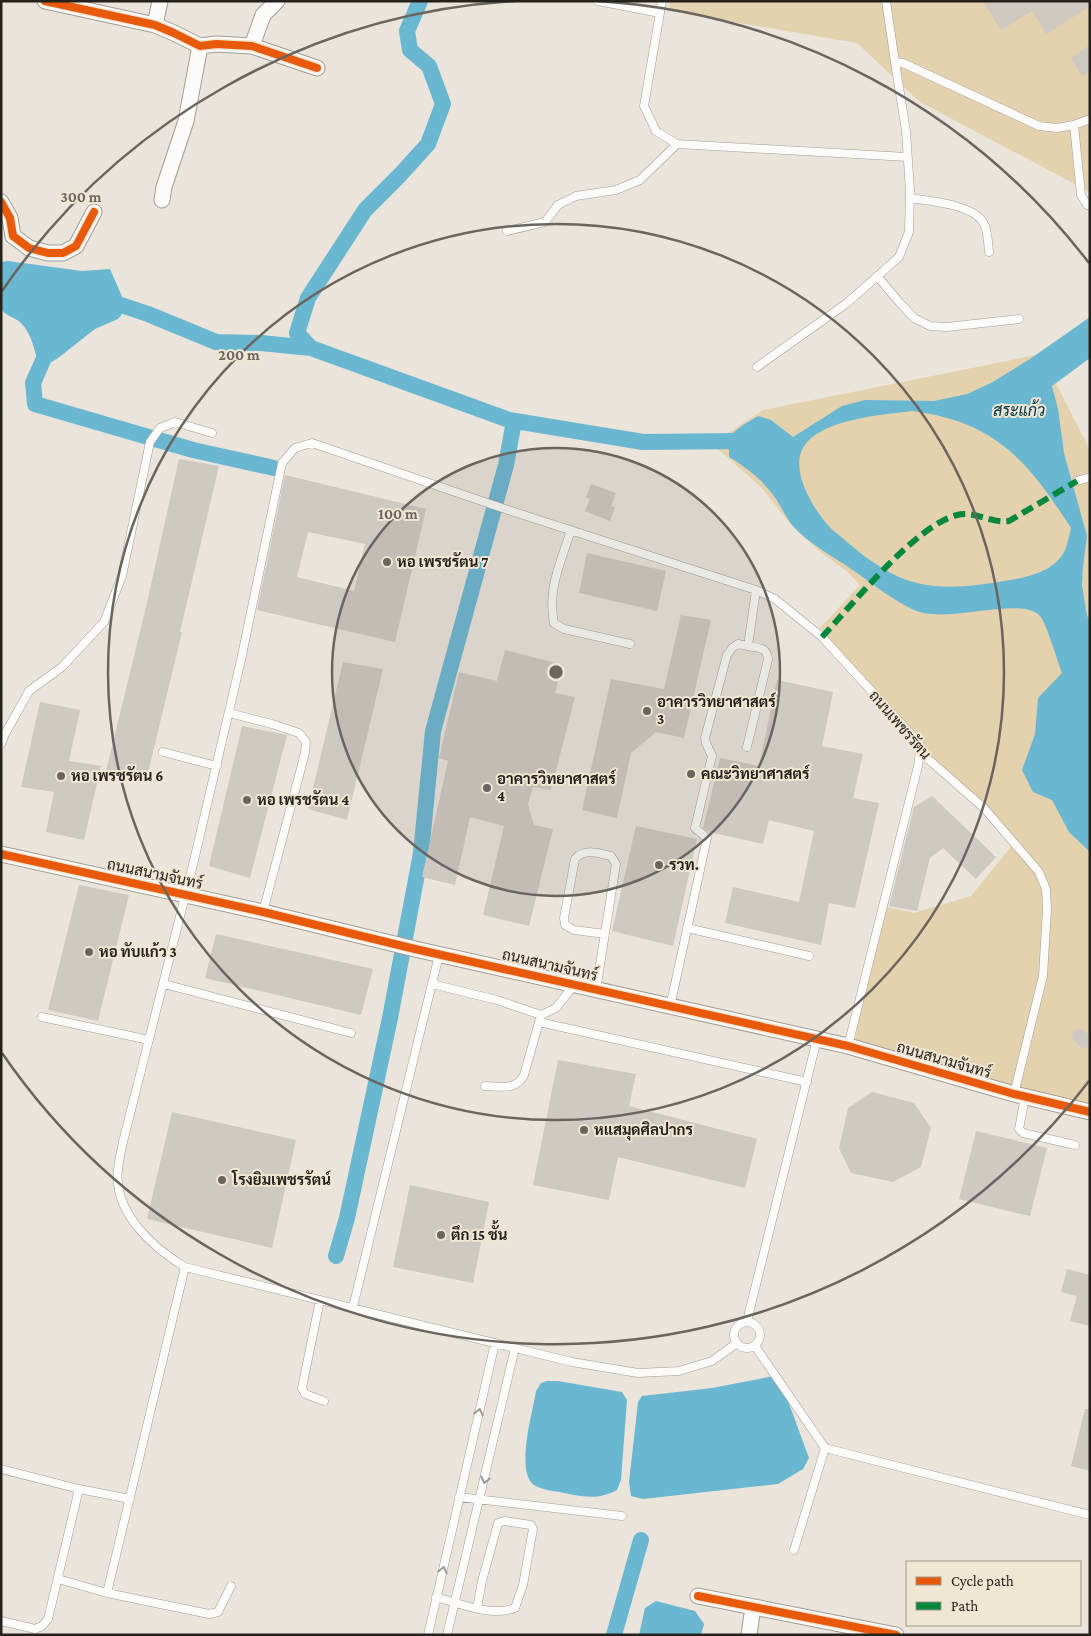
<svg xmlns="http://www.w3.org/2000/svg" width="1091" height="1636" font-family="'Crimson Pro',Sarabun,serif">
	<style>
		.green { fill: #e4d1ae }
		.water { fill: #6ab7d2; fill-rule: evenodd }
		.lines { fill: none; stroke-linecap: round; stroke-linejoin: round }
		.canal { stroke: #6ab7d2; stroke-width: 16 }
		.building { fill: #cec9c1; fill-rule: evenodd }
		.service-casing { stroke: #a19d96; stroke-width: 9 }
		.minor-casing { stroke: #a19d96; stroke-width: 17 }
		.service { stroke: #fcfbf9; stroke-width: 8 }
		.minor { stroke: #fcfbf9; stroke-width: 15 }
		.quiet { stroke: #00873e; stroke-width: 6; stroke-dasharray: 12 6; stroke-linecap: butt }
		.cycleway-casing { stroke: #f0e6d4; stroke-width: 11 }
		.cycleway { stroke: #e8590c; stroke-width: 8 }
		.oneway { stroke: #9b9995 }
		.ring { fill: none; stroke: #6a655e; stroke-width: 2.5 }
		.poi-dot { fill: #6a655e; stroke: #f0e6d4; stroke-width: 2 }
		.labels { text-anchor: middle; stroke-width: 4; stroke-linejoin: round; paint-order: stroke }
		.poi-label { font-size: 15px; font-weight: bold; fill: #25211b; stroke: #f0e6d4; text-anchor: start }
		.street-label { font-size: 15px; fill: #25211b; stroke: #f0e6d4 }
		.water-label { font-size: 16px; font-style: italic; fill: #013446; stroke: #f0e6d4 }
		.centre { fill: #6a655e; stroke: #f0e6d4; stroke-width: 2.5 }
		.ring-label { font-size: 15px; text-anchor: middle; font-weight: bold; fill: #6a655e; stroke: #f0e6d4; stroke-width: 4; stroke-linejoin: round; paint-order: stroke }
	</style>
	<rect width="100%" height="100%" fill="#eae4da"/>
	<path class="green" d="M670,1h420v191l-170,-90 -63,-59 -188,-32z
		M1041,354l49,96v662l-76,-18 -159,-54 27,-134 32,7 57,-17 43,-53 -88,-89 -106,-126 40,-43 -11,-12 -30,-22 -28,-26 -30,-38 -49,-43 51,-34z"/>
	<path class="water" d="M8,261l74,10 28,-2 17,39 -9,11 -23,10 -37,29 -18,11c-5,-15 -7,-34 -19,-46 -6,-6 -14,-6 -20,-14v-47z
		M1090,317v41l-38,28 6,23 6,44 23,83 -4,30 -1,19 5,31 3,3v233l-21,-20 -17,-32 -19,-8 -11,-22 13,-36 3,-36 24,-25c-4,-10 -16,-51 -22,-57 -19,-21 -94,9 -126,-6 -23,-11 -42,-27 -63,-41 -20,-14 -42,-25 -58,-43 -9,-11 -14,-25 -23,-35 -11,-14 -26,-25 -41,-34v-21l14,-11 15,-9 13,4 22,17 49,-31 23,-6 69,1 33,-7 24,-11 39,-24zM912,411c84,11 115,49 159,117 -2,7 -3,15 -6,22 -10,22 -39,28 -61,31 -29,5 -58,9 -87,2 -29,-7 -55,-28 -77,-47 -5,-4 -10,-8 -14,-13 -17,-21 -41,-62 -16,-84 24,-21 72,-24 102,-28z
		M774,1376l7,6 28,76 -6,11 -25,15 -135,15 -12,-3 -2,-14 9,-80 4,-6 70,-8z
		M547,1381h11l64,11 5,8 -6,80 -4,10c-19,10 -32,7 -53,3 -9,-2 -22,-3 -30,-8 -19,-14 -1,-73 2,-94l5,-8z
		M656,1601l39,10 9,13 -3,11h-62l6,-27z"/>
	<g class="lines">
		<path class="canal" d="M420,1l-13,30 3,19 19,16 14,38 -15,40 -28,31 -35,35 -57,88 -11,35 14,15 198,72 134,22 95,-1 12,4
			M106,300l42,14 68,28 45,1 50,5
			M48,349l-15,34 2,21 158,46 81,18
			M336,1256l11,-38 43,-200 31,-165 12,-122 73,-266 8,-44
			M614,1635l27,-95"/>
	</g>
	<path class="building" d="M983,1h107v5l-43,28 -15,-23 -31,19z
		M1090,45v26l-8,5 -11,-18z
		M179,459l40,7 -39,166h2l-36,149 -40,-10 40,-164z
		M285,475l141,34 -31,133 -138,-32zM308,532l57,12 -11,47 -57,-14z
		M591,484l25,9 -5,13 4,1 -5,14 -25,-10 5,-12 -4,-2z
		M587,553l79,18 -9,40 -78,-18z
		M681,615l30,5 -27,118 -28,-6 -25,21 -14,65 -35,-8 29,-131 53,10z
		M505,650l58,15 -8,28 20,4 -24,93 -18,-3 -5,17 6,21 19,4 -24,97 -46,-11 21,-89 -34,-9 -15,68 -33,-8 26,-116 -9,-3 20,-86 38,9z
		M343,662l40,7 -36,151 -39,-11z
		M777,680l56,12 -11,54 41,8 -10,44 26,5 -24,105 -26,-5 -8,42 -96,-22 8,-36 66,15 15,-71 -45,-11 -6,24 -54,-12 -6,-4 17,-70 39,8z
		M40,702l40,8 -11,51 32,5 -17,74 -38,-8 8,-40 -33,-5z
		M242,726l45,9 -37,143 -41,-12z
		M932,796l64,61 -20,22 -33,-31 -13,10 -13,53 -28,-5 25,-99z
		M636,826l61,13 -24,107 -61,-15z
		M79,885l50,10 -31,126 -50,-11z
		M216,934l157,35 -12,46 -156,-37z
		M1082,1029l8,7v11l-9,1 -9,-9 1,-9z
		M558,1060l78,14 -7,32 128,33 -12,49 -127,-31 -9,43 -76,-15z
		M872,1092l42,11 17,25 -10,39 -28,15 -42,-9 -12,-25 9,-40z
		M172,1112l124,28 -24,108 -125,-29z
		M976,1131l71,17 -17,68 -71,-17z
		M410,1185l79,17 -16,81 -80,-16z
		M1067,1269l23,6v51l-20,-5 7,-25 -16,-4z
		M1085,1409h5v62l-19,-5z"/>
	<g class="lines">
		<g class="service-casing">
			<path id="service" d="M598,1l62,12
				M662,1l-18,105 12,25 21,13 230,13
				M886,1l9,61 8,1 136,63 18,2 17,-3 16,-6
				M1074,125l7,70 6,10h3
				M910,198c20,3 61,6 73,24 5,7 5,21 6,30
				M507,231l38,-9 13,-17 18,-9 40,-6 24,-10 37,-36
				M877,276l23,27 14,15 16,8 17,1 72,-8
				M757,367l90,-64 52,-46 10,-25 1,-41 -4,-60 -11,-69
				M1077,481l13,-4
				M571,530c-10,32 -24,59 -17,93l10,6 66,15
				M229,713l43,11 27,9 7,9 -1,11 -42,159
				M1,744l4,-10 24,-43 33,-24 42,-45 18,-46 28,-134 10,-14 15,-6 37,11
				M747,747l21,-88c-1,-12 -10,-11 -20,-13
				M163,752l54,14
				M687,928l122,28
				M164,984l187,49
				M432,984l65,16 44,15 -17,60c-8,16 -23,11 -39,11
				M596,990l20,-126 -5,-8c-12,-3 -27,-8 -36,3l-11,59 1,7 9,5 31,4
				M670,1007l37,-169 -12,-10 17,-72 -6,-13 -1,-5 22,-83 5,-7 6,-4 10,2 8,-56
				M541,1015l15,-7 18,-23
				M42,1017l107,23
				M539,1022l268,60
				M848,1046l70,-280 2,-14
				M1025,1097l-6,32 4,4 52,12
				M320,1300l-18,88 3,6 19,7
				M353,1307l86,-352
				M747,1321l70,-282
				M734 1335a13 13 0 1 1 26 0a13 13 0 1 1-26 0Z
				M737,1343l-25,18 -33,10 -41,2 -66,-11 -387,-95c-33,-20 -72,-55 -67,-98 1,-9 3,-18 5,-27l69,-273 49,-209 41,-197 13,-15 17,-5 196,67 248,80 19,9 47,38 97,106 1,9 64,56 55,64 7,17 1,20 -4,67 -29,118
				M755,1346l70,102
				M1,1469l78,20 51,10
				M459,1497l163,19
				M794,1550l31,-102 265,67
				M58,1579l49,14 102,21 9,-2 13,-26
				M107,1593l78,-326
				M436,1597c24,7 56,20 79,11l8,-23 10,-56 -2,-4 -27,-4 -6,2 -16,58 -5,27
				M1,1621l34,8 7,-3 6,-7 31,-130
				M428,1635l67,-292
				M447,1635l68,-287"/>
		</g>
		<g class="minor-casing">
			<path id="minor" d="M45,1l110,24 19,8 26,13 16,-2 36,2 65,22
				M155,25l5,-24
				M252,46l11,-31 14,-14
				M162,200l2,-13 22,-66 14,-75
				M1,202l9,16 3,18 16,12 19,5h15l13,-7 18,-34
				M1,854l262,58 152,37 433,97 166,48 76,18
				M698,1596l198,39
				M749,1635l4,-28"/>
		</g>
		<use href="#service" class="service"/>
		<use href="#minor" class="minor"/>
		<path class="quiet" d="M822,637c30,-32 94,-112 135,-122 17,-5 34,9 52,6l68,-40"/>
		<g class="cycleway-casing">
			<path id="cycleway" d="M45,1l110,24 19,8 26,13 16,-2 36,2 65,22
				M1,202l9,16 3,18 16,12 19,5h15l13,-7 18,-34
				M1,854l262,58 152,37 433,97 166,48 76,18
				M698,1596l198,39"/>
		</g>
		<use href="#cycleway" class="cycleway"/>
	</g>
	<defs><path id="oneway-chevron" d="M-2-3.5L2.5 0L-2 3.5" fill="none" stroke-width="1.6" stroke-linecap="round" stroke-linejoin="round" transform="scale(1.25)"/></defs>
	<g class="oneway">
		<use href="#oneway-chevron" transform="translate(479 1412) rotate(-77)"/>
		<use href="#oneway-chevron" transform="translate(485 1480) rotate(103)"/>
		<use href="#oneway-chevron" transform="translate(443 1570) rotate(-77)"/>
	</g>
	<circle cx="556" cy="672" r="224" fill="#6a655e" fill-opacity=".12"/>
	<g class="ring">
		<circle cx="556" cy="672" r="224"/>
		<circle cx="556" cy="672" r="448"/>
		<path d="M1089 1081A672 672 0 0 1 2 1053M2 291A672 672 0 0 1 515 1M597 1A672 672 0 0 1 1089 263"/>
	</g>
	<g class="poi-dot">
		<circle cx="387" cy="562" r="5"/>
		<circle cx="647" cy="711" r="5"/>
		<circle cx="691" cy="774" r="5"/>
		<circle cx="61" cy="776" r="5"/>
		<circle cx="487" cy="788" r="5"/>
		<circle cx="247" cy="800" r="5"/>
		<circle cx="659" cy="865" r="5"/>
		<circle cx="89" cy="952" r="5"/>
		<circle cx="584" cy="1130" r="5"/>
		<circle cx="222" cy="1180" r="5"/>
		<circle cx="441" cy="1235" r="5"/>
	</g>
	<g class="labels">
		<g class="poi-label">
			<text x="397" y="567">หอ เพรชรัตน 7</text>
			<text x="657" y="707">อาคารวิทยาศาสตร์<tspan x="657" dy="17">3</tspan></text>
			<text x="701" y="779">คณะวิทยาศาสตร์</text>
			<text x="71" y="781">หอ เพรชรัตน 6</text>
			<text x="497" y="784">อาคารวิทยาศาสตร์<tspan x="497" dy="17">4</tspan></text>
			<text x="257" y="805">หอ เพรชรัตน 4</text>
			<text x="669" y="870">รวท.</text>
			<text x="99" y="957">หอ ทับแก้ว 3</text>
			<text x="594" y="1135">หแสมุดศิลปากร</text>
			<text x="232" y="1185">โรงยิมเพชรรัตน์</text>
			<text x="451" y="1240">ตึก 15 ชั้น</text>
		</g>
		<g class="street-label">
			<text transform="translate(900 725) rotate(49)" y="5">ถนนเพชรรัตน</text>
			<text transform="translate(155 874) rotate(12)" y="5">ถนนสนามจันทร์</text>
			<text transform="translate(550 965) rotate(13)" y="5">ถนนสนามจันทร์</text>
			<text transform="translate(944 1060) rotate(16)" y="5">ถนนสนามจันทร์</text>
		</g>
		<g class="water-label">
			<text x="1019" y="416">สระแก้ว</text>
		</g>
	</g>
	<circle cx="556" cy="672" r="8" class="centre"/>
	<g class="ring-label">
		<text x="81" y="202">300 m</text>
		<text x="239" y="360">200 m</text>
		<text x="398" y="519">100 m</text>
	</g>
	<rect width="1091" height="1636" fill="none" stroke="#25211b" stroke-width="5"/>
	<rect x="906" y="1561" width="175" height="65" fill="#f0e6d4" stroke="#9f978a"/>
	<rect x="916" y="1577" width="25" height="8" fill="#e8590c" stroke="#9f978a"/>
	<text x="951" y="1586" font-size="15" fill="#25211b">Cycle path</text>
	<rect x="916" y="1602" width="25" height="8" fill="#00873e" stroke="#9f978a"/>
	<text x="951" y="1611" font-size="15" fill="#25211b">Path</text>
</svg>
